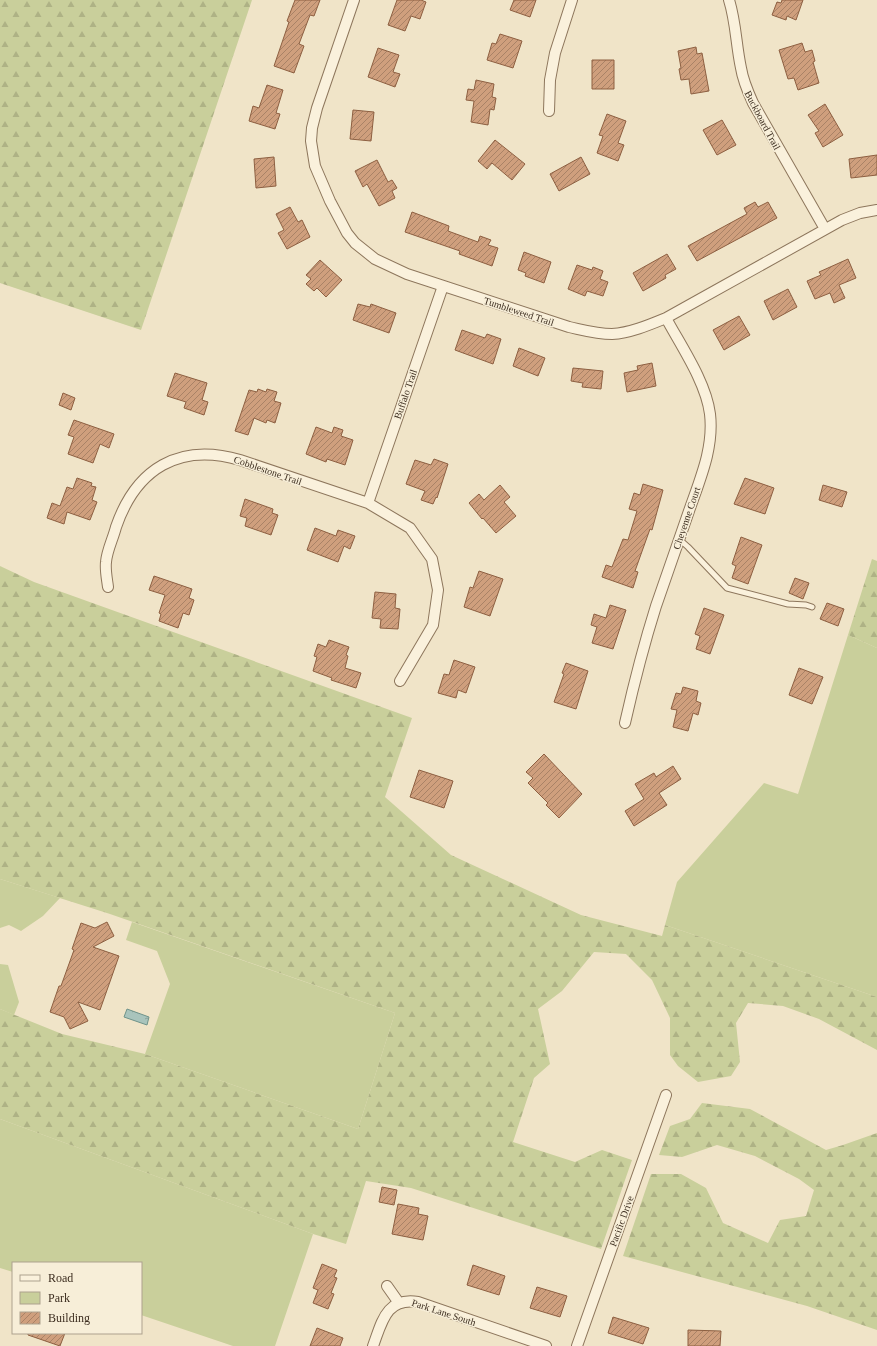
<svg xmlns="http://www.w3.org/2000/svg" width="877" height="1346" font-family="'Times New Roman',serif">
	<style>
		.green { fill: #c9cf9b }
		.forest { fill: url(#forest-firs) }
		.water { fill: url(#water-ripples); stroke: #6f938a }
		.building { fill: url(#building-hatch); stroke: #8d5f41 }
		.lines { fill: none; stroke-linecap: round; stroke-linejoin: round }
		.service-casing { stroke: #8d765c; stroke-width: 7 }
		.minor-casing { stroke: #8d765c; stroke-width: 12 }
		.service { stroke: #faf1dc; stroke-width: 5 }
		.minor { stroke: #faf1dc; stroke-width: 10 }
		.labels { text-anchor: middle; stroke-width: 3; stroke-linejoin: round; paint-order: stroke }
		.street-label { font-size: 10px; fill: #3d2e20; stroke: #f7eed8 }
	</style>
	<defs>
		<pattern id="forest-firs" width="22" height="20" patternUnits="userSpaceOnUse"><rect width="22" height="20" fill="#c9cf9b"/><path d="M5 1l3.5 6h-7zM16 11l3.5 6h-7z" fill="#aeb285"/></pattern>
		<pattern id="water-ripples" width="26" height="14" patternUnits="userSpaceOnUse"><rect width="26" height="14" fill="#a9c4bc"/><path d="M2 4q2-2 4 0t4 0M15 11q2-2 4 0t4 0" fill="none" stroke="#8ba098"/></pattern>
		<pattern id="building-hatch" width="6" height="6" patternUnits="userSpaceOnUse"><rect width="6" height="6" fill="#cf9f7d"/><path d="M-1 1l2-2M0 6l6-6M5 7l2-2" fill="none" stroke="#a98266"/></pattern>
	</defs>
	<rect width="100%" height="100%" fill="#f0e4c8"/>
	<path class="green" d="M848,635l29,13v349l-212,-72 12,-43 87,-99 34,11z
		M0,879l60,19 -17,18 -22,15 -12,-6 -9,3z
		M132,922l263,91 -37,116 -213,-75 25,-70 -13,-33 -31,-11z
		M0,964l8,1 11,37 -5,13 -14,-6z
		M0,1119l313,115 -38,112h-42l-92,-31v-52h-128v9l-13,-4z"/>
	<path class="forest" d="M0,0h252l-111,330 -141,-47z
		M872,559l5,2v87l-29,-13z
		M0,566l34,16 378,136 -27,79 66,58 130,60 81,21 3,-11 212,72v53l-58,-31 -36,-13 -35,-3 -12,20 4,39 -9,14 -33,6 -20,-16 -8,-11v-37l-18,-38 -26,-26 -32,-2 -32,39 -24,18 12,55 -16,14 -21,64 62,20 27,-12 30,10 -31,89 -190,-61 -45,-7 -20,63 -33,-10 -313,-115v-110l62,25 83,20 213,75 37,-116 -285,-99 -110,-35z
		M702,1103l48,6 76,41 17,-5 34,-12v197l-70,-24 -184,-50 28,-82h30l25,14 17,35 45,20 12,-23 26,-4 8,-26 -15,-11 -44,-23 -38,-11 -35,12 -23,-2 11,-29 20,-7z"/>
	<path class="water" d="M127,1009l22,8 -2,8 -23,-8z"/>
	<path class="building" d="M295,0h25l-6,16 -4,-1 -11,29 5,2 -10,27 -20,-7 15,-44 -2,-1z
		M397,0h24l5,2 -6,17 -9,-3 -6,15 -17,-6z
		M514,0h22l-6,17 -20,-7z
		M782,0h21l-7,20 -9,-4 -1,4 -14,-5 5,-13 4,1z
		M500,34l22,7 -9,27 -26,-8 5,-17 4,1z
		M802,43l3,9 7,-2 3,11 -2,1 6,21 -21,7 -4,-12 -6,1 -9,-29z
		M696,47l1,7 5,-1 7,38 -18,3 -2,-15 -8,1 -2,-11 2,-1 -3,-17z
		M378,48l21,7 -6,17 7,2 -5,13 -27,-10z
		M592,60h22v29h-22z
		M476,80l18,4 -2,13 4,1 -2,12 -4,-1 -2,16 -17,-3 3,-21 -8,-1 2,-11 6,1z
		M267,85l16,5 -7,23 4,1 -5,15 -26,-8 4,-15 6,2z
		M825,104l18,31 -20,12 -8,-14 4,-2 -11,-16z
		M353,110l21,2 -3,29 -21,-2z
		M607,114l19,7 -8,22 6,2 -6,16 -21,-8 6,-17 -4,-1z
		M722,120l14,25 -19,10 -14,-25z
		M495,140l30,24 -13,16 -20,-17 -5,6 -9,-8z
		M877,155v20l-26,3 -2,-19z
		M274,157l2,29 -20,2 -2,-29z
		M581,157l9,17 -31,17 -9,-17z
		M377,160l11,22 4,-2 5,8 -5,3 3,7 -16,8 -12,-22 -4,3 -8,-16z
		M755,202l3,5 10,-5 9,16 -80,43 -9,-15 59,-32 -3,-6z
		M290,207l8,15 4,-2 8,17 -23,12 -9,-16 6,-3 -8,-16z
		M412,212l37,14 -1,5 30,11 2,-6 11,4 -3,5 10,3 -6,18 -33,-12 1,-3 -55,-19z
		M524,252l27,10 -7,21 -19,-7 1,-3 -8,-3z
		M667,254l9,15 -11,6 1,3 -23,13 -10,-18z
		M848,259l8,19 -17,7 6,13 -11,5 -4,-10 -15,6 -8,-18 14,-6 -2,-3z
		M320,260l22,20 -16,17 -9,-9 -3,3 -8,-7 5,-5 -5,-4z
		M577,265l15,5 1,-3 10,4 -3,8 8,3 -5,14 -16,-5 -2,5 -17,-7z
		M788,289l9,18 -24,13 -9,-19z
		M358,304l12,3 1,-3 25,9 -7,20 -36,-13z
		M739,316l11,19 -26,15 -11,-20z
		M462,330l23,8 2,-4 14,5 -8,25 -38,-14z
		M519,348l26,10 -7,18 -25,-10z
		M652,363l4,23 -29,6 -3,-19 14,-3 -1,-4z
		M573,368l30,3 -2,18 -19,-2 1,-4 -12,-2z
		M175,373l32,10 -5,17 6,2 -4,13 -20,-7 2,-6 -19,-6z
		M258,389l8,3 1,-3 10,3 -3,9 7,2 -6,20 -8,-3 -1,3 -12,-5 -6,17 -13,-4 14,-41 8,2z
		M63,393l12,5 -4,12 -12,-5z
		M74,420l40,14 -5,14 -9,-4 -7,19 -25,-9 6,-17 -6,-2z
		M316,427l16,6 2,-6 9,3 -2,6 12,4 -8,25 -18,-6 -1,3 -20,-8z
		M434,459l14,5 -11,34 -1,-1 -3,7 -12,-4 4,-9 -19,-7 9,-24 16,5z
		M77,478l15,5 -1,3 5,1 -4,13 5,2 -7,18 -23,-8 -3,12 -17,-6 5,-15 8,3 7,-19 6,2z
		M745,478l29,10 -9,26 -31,-10z
		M643,484l20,6 -11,40 -2,-1 -15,42 3,1 -5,16 -31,-11 4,-12 6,2 11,-28 5,1 9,-29 -8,-2 5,-16 6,2z
		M500,485l10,12 -6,5 12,14 -20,17 -13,-15 -1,1 -13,-16 10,-9 5,6z
		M823,485l24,7 -5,15 -23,-7z
		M245,499l28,10 -1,4 6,2 -7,20 -26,-9 2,-8 -7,-2z
		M315,528l21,8 2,-6 17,6 -5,13 -6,-3 -6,16 -31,-12z
		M741,537l21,8 -14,39 -16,-6 4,-12 -4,-2z
		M479,571l24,8 -13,37 -26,-9 6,-20 3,1z
		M154,576l38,13 -3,9 5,2 -5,15 -6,-2 -5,15 -19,-7 2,-7 -2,-1 6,-18 -16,-5z
		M795,578l14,5 -6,16 -14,-6z
		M375,592l21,2 -1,14 5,1 -2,20 -18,-1 1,-9 -9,-1z
		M827,603l17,6 -6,17 -18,-7z
		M610,605l16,5 -13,39 -21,-6 5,-16 -6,-2 3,-11 12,4z
		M704,608l20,7 -14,39 -14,-5 4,-13 -5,-2z
		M329,640l20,7 -3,8 2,1 -3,12 16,5 -5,15 -25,-8 1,-2 -19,-7 4,-14 -3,-1 4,-12 8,3z
		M454,660l21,7 -9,26 -8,-3 -2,8 -18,-5 6,-19 5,1z
		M566,663l22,8 -12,38 -22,-7 10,-28 -2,-1z
		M799,668l24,9 -11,27 -23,-9z
		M683,687l15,4 -2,10 5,2 -3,12 -5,-2 -5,18 -15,-4 4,-17 -6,-1 5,-16 5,1z
		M544,754l38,40 -23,24 -13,-13 2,-2 -20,-20 5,-5 -7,-6z
		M673,766l8,13 -22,14 8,12 -33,21 -9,-15 19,-12 -9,-15 19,-11 2,4z
		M419,770l34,11 -9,27 -34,-11z
		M107,922l7,14 -21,11 26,9 -19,54 -22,-8 10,19 -18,8 -6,-12 -14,-5 9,-26h2l13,-36 -2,-1 9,-26 14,5z
		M382,1187l15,3 -3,15 -15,-3z
		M398,1204l21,4 -1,6 10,2 -5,24 -31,-6z
		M322,1264l15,6 -3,7 3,1 -6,15 3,1 -6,15 -15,-6 5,-13 -5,-2z
		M473,1265l32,11 -6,19 -32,-10z
		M537,1287l30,9 -7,21 -30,-9z
		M613,1317l36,11 -6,16 -35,-11z
		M317,1328l26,10 -3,8h-30z
		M688,1330l33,1 -1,15h-32z
		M28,1333h37l-5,13 -32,-11z"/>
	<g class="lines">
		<g class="service-casing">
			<path id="service" d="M679,539l9,8 39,41 61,16 18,1 6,2"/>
		</g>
		<g class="minor-casing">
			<path id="minor" d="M354,0l-37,108 -5,20 -1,13 4,25 15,35 17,32 8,10 20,16 32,15 162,53c14,3 28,7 43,7 18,-1 37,-9 54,-16l176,-98 18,-7 17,-3
				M729,0c7,22 7,45 12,68 2,13 7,24 12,35l72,126
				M549,111l1,-31 5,-27 17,-53
				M368,503l75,-217
				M108,587c-1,-8 -3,-17 -2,-25 1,-12 7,-23 10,-35 20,-58 63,-85 124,-67l128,43 42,25 22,31 6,31 -5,35 -33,56
				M625,723c9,-40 19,-79 31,-117 11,-32 22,-64 33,-95 11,-32 25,-63 21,-97 -4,-32 -29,-68 -44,-96
				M387,1286l12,17
				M373,1346c9,-24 13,-49 45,-44l128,44
				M577,1346l89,-251"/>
		</g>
		<use href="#service" class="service"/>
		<use href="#minor" class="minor"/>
	</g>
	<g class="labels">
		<g class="street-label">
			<text transform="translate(763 120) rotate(62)" y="4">Buckboard Trail</text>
			<text transform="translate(519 311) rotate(18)" y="4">Tumbleweed Trail</text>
			<text transform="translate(405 394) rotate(-71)" y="4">Buffalo Trail</text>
			<text transform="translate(268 470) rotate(19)" y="4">Cobblestone Trail</text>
			<text transform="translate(686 518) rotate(-71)" y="4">Cheyenne Court</text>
			<text transform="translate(621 1221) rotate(-70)" y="4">Pacific Drive</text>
			<text transform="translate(444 1312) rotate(18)" y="4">Park Lane South</text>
		</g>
	</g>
	<rect x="12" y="1262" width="130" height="72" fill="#f7eed8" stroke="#ada18e"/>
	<rect x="20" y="1275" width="20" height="6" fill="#faf1dc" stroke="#ada18e"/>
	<text x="48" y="1282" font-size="12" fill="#3d2e20">Road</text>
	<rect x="20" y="1292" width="20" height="12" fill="#c9cf9b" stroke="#ada18e"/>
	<text x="48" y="1302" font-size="12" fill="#3d2e20">Park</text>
	<rect x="20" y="1312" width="20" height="12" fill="url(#building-hatch)" stroke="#ada18e"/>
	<text x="48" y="1322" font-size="12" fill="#3d2e20">Building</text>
</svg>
